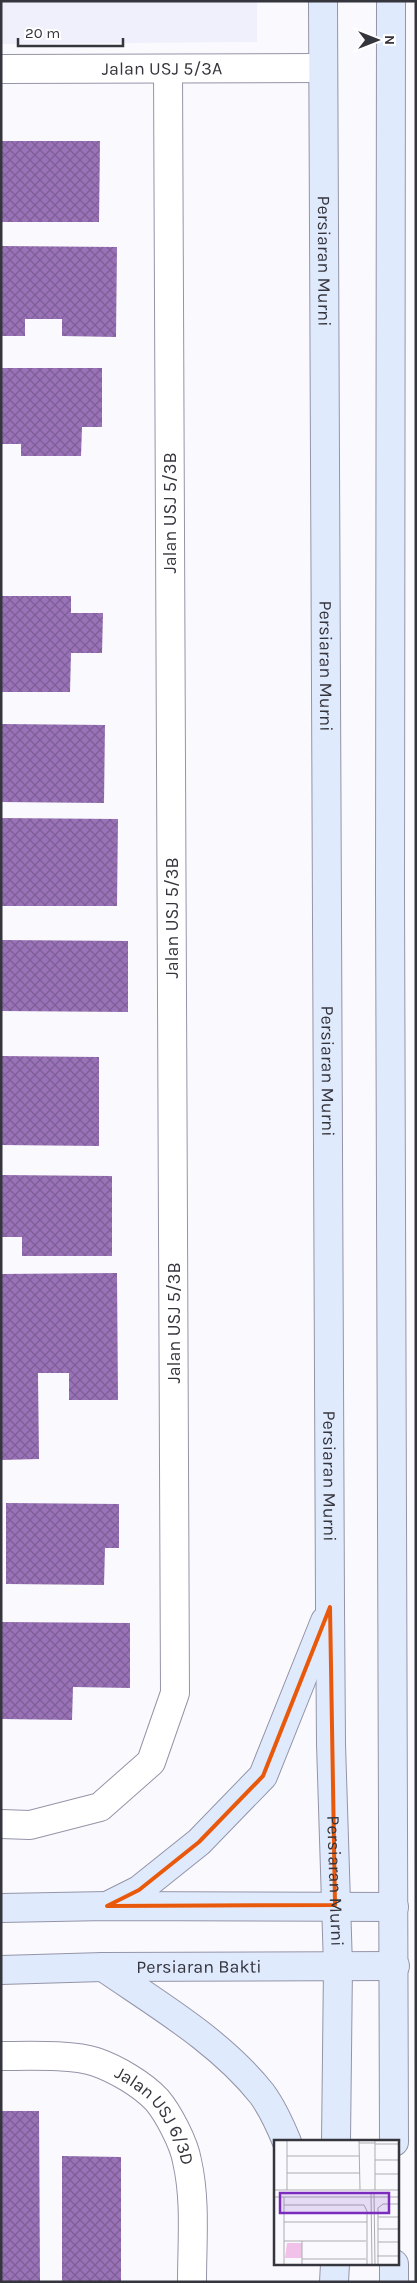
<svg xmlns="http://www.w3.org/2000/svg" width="417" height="2283" font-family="Karla,sans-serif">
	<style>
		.built { fill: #f0f0fc }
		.building { fill: url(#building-cross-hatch) }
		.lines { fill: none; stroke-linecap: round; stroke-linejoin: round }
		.street-casing { stroke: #9494a8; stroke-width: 30 }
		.secondary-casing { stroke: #9494a8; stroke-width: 30 }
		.street { stroke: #fff; stroke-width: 28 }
		.secondary { stroke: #e0eafd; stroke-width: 28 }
		.marked { fill: none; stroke: #e8590c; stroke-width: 4; stroke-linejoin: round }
		.labels { text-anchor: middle; stroke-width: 4; stroke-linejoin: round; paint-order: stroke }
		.street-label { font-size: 18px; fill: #35353d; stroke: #fff }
		.inset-road { fill: none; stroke: #ababb1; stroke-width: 1 }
		.view { fill: #7b2cbf; fill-opacity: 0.15; stroke: #7b2cbf; stroke-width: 2.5 }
		.inset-edge { fill: none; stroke: #35353d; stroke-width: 2.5 }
	</style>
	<defs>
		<pattern id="building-cross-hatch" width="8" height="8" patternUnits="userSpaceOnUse" patternTransform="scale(1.25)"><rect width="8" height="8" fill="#9972b7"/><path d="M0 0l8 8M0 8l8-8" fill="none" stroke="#7e5e96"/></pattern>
	</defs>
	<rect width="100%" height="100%" fill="#fafafe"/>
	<path class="built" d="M1,1h256v41l-256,2z"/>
	<path class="building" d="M1,141h99l-1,81h-98z
		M1,246l116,1 -1,90 -54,-1v-17h-37v17h-24z
		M1,368h101v59h-20l-1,29h-60v-12h-20z
		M1,596h70v17h32l-1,40h-31l-1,39h-69z
		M1,724l104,1 -1,78 -103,-1z
		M1,818l117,1 -1,87h-116z
		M1,940l127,1v71l-127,-1z
		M1,1056l98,1v89l-98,-1z
		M1,1175l111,1v80h-90v-19h-21z
		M117,1273l1,127h-49v-27h-31l1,86 -38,1v-186z
		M6,1503l113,1v44h-14l-1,37 -98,-1z
		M1,1622l129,1v65l-57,-1 -1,33 -71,-1z
		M1,2111h38l1,171h-39z
		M62,2156l59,1v125h-59z"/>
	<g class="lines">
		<g class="street-casing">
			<g id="street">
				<path id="s1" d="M1,69l322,-1"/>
				<path d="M1,1824l29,1 70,-18 51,-45 24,-69 -7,-1624"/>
				<path id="s2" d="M1,2056c26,0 72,-2 95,6 20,7 46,22 61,38 11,13 27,43 30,61 9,39 5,81 5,121"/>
			</g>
		</g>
		<g class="secondary-casing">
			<g id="secondary">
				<path id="s3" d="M323,1l7,1606 1,137 7,222 -2,176"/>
				<path d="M391,1l-1,890 4,1251"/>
				<path d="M111,1904l28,-14 60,-48 64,-66 62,-155"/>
				<path d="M1,1908l106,-2 287,1"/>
				<path d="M103,1967c55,38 117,74 159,127 11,15 18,31 25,48"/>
				<path id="s4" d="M1,1970l102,-3 292,-1"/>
				<path d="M334,2282l1,-18"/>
				<path d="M394,2282v-18"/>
			</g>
		</g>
		<use href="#street" class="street"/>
		<use href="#secondary" class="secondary"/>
	</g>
	<path class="marked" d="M330,1607l5,298 -228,1 32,-16 60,-48 64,-66z"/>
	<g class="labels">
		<g class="street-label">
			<text dy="6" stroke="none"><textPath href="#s1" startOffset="161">Jalan USJ 5/3A</textPath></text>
			<text dy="6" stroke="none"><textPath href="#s3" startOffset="260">Persiaran Murni</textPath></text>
			<text transform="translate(170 513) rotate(-90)" y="6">Jalan USJ 5/3B</text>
			<text dy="6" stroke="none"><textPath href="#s3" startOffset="665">Persiaran Murni</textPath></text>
			<text transform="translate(172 918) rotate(-90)" y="6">Jalan USJ 5/3B</text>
			<text dy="6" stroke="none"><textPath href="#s3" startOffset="1070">Persiaran Murni</textPath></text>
			<text transform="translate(174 1323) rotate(-90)" y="6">Jalan USJ 5/3B</text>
			<text dy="6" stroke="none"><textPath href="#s3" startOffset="1475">Persiaran Murni</textPath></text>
			<text dy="6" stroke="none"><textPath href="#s3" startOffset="1880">Persiaran Murni</textPath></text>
			<text dy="6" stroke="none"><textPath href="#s4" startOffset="198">Persiaran Bakti</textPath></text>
			<text dy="6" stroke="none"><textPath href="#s2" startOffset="179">Jalan USJ 6/3D</textPath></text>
		</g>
	</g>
	<g transform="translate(274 2140)">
		<rect width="125" height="125" fill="#fafafe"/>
		<path d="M13,103h15v15h-17z" fill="#f2c1e9"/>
		<path class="inset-road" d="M13,0v50M85,0l1,50M101,0v50M85,3h16M101,4h24M13,16h72M101,20h24M13,33h73M101,34h24M0,50h125M97,54l1,71M100,54l1,71M0,57h125M10,57v68M10,65h80l3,6v54M104,77h21M10,82h83M104,89h21M10,101h82M28,101v24M104,102h21M103,116h22M28,119h64M104,125v-57l5,-4h16"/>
		<path class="view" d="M6,53h109v20h-109z"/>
		<rect width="125" height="125" class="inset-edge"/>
	</g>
	<rect width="417" height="2283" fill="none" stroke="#35353d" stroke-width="5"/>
	<g transform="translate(377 40) rotate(90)" stroke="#ffffff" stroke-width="4" paint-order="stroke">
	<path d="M0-4L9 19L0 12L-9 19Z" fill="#35353d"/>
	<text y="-8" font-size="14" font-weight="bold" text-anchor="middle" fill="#35353d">N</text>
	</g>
	<path d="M18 38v8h105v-8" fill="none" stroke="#35353d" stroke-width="2.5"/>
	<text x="25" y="38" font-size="15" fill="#35353d" stroke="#ffffff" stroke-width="4" paint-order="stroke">20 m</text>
</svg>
